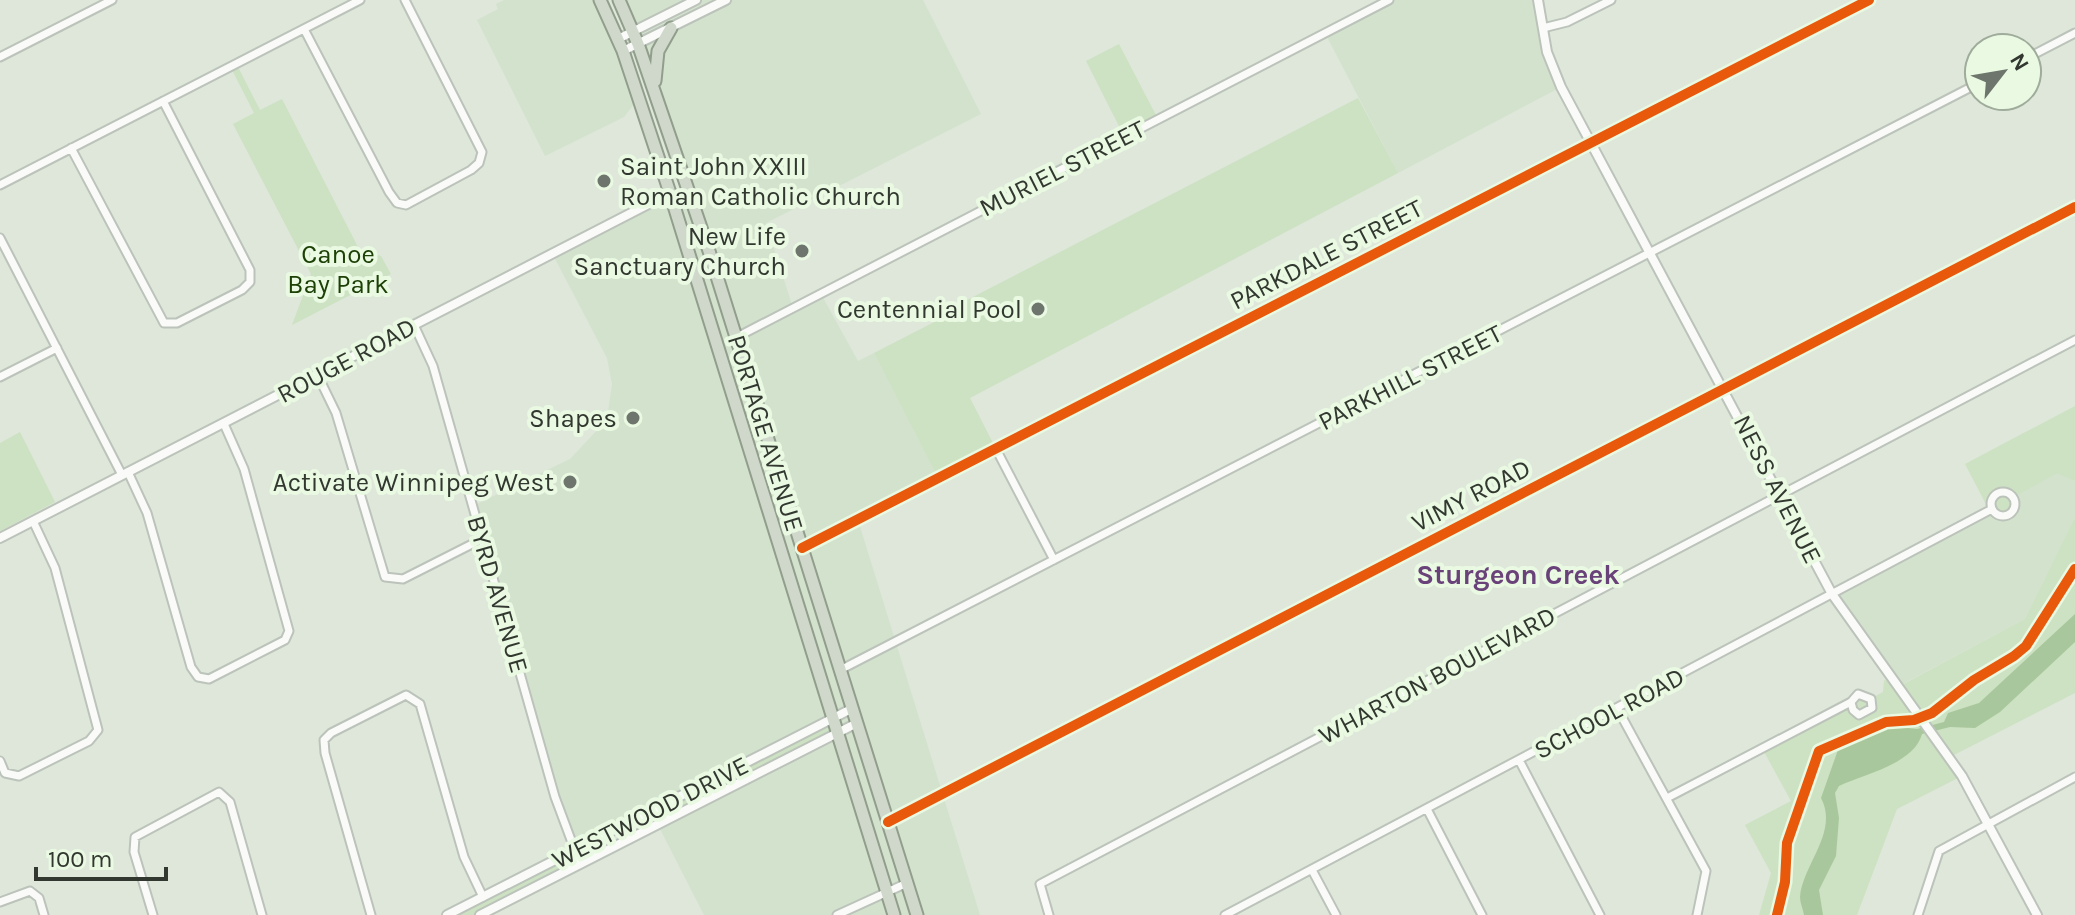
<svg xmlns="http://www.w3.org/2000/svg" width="2075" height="915" font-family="Karla,sans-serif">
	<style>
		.built { fill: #d3e2cd }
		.green { fill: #cce2c2 }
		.water { fill: #a9c79c }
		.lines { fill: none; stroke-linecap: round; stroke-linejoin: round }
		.minor-casing { stroke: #bcc3ba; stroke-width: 11 }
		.tertiary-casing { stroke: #bcc3ba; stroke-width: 12 }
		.trunk-casing { stroke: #929e8c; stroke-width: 15 }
		.minor { stroke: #fafbf9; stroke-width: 7 }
		.tertiary { stroke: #fafbf9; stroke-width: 8 }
		.trunk { stroke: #d0d8cc; stroke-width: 11 }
		.cycleway-casing { stroke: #e9f9e2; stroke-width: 15 }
		.cycleway { stroke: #e8590c; stroke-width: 10 }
		.poi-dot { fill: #6e756c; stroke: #e9f9e2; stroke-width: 3 }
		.labels { text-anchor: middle; stroke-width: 8; stroke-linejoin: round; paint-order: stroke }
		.poi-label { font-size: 26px; fill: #323830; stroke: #e9f9e2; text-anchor: end }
		.street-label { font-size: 26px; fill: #323830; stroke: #e9f9e2 }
		.park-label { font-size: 26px; fill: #1c4005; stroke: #e9f9e2 }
		.neighbourhood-label { font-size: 28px; font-weight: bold; fill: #6a427a; stroke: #e9f9e2 }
	</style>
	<rect width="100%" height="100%" fill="#dee7da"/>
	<path class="built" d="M504,0h95l39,99 -14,18 -79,39 -68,-136 21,-11 -2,-5z
		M619,0h304l58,114 -215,109 27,85 28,-14 37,67 16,-8 64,125 -80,42 122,395h-276l-46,-90 174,-107 -256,133 -15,-34 -88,-311 97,-47 33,-35 5,-12 4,-28 -5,-26 -55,-105 118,-60 21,7z
		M1389,0h149l9,52 14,35 -163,86 -73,-140z
		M2057,472l18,9v36l-50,102 -126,67 -67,-92z"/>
	<path class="green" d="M1119,44l39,75 -34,17 -38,-75z
		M236,63l24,47 22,-11 77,150 22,7 10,18 -99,51 19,-51 -78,-150 21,-11 -24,-47z
		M1358,98l40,75 -428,225 26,51 -58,29 -64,-125 70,-36 -2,-4z
		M2075,406v75l-18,-8 -43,24v13l-6,5 -19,-5 -24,-46z
		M20,432l35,70 -55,29v-88z
		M2075,517v176l-125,64 12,19 -65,33 -40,106h-98l12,-42 -26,-48 46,-24 -29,-53 94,-53 16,3 11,-6 1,-12 16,6 125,-67z
		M833,718l4,14 -173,89 -6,-13z
		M576,851l4,13 -99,51h-34z"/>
	<path class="water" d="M2075,614v28l-75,70 -25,16 -25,-1 -28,7c-8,30 -58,40 -83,52l-4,7 4,25 -3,38 -17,34 4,25h-19c-1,-6 -4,-12 -4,-18 3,-33 39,-65 21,-99l18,-51 50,-21 28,3 27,-7 4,-9 31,-10z"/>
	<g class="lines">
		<g class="minor-casing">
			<path id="minor" d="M1543,28l24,-6 44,-22
				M304,29l85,163 8,11 9,2 65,-35 8,-7 3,-11 -77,-152
				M0,57l112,-57
				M2027,58l48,-25
				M71,148l93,175h13l65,-33 8,-8v-12l-87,-169
				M0,185l360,-185
				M0,238l122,237
				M414,325l19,41 122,431 25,67
				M737,337l652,-337
				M318,376l18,37 49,164 18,2 79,-40
				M0,377l57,-29
				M996,449l58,111
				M128,472l19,41 44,154 7,10 11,2 76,-39 4,-9 -45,-162 -20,-45
				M1991 504a12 12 0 1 1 24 0a12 12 0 1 1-24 0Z
				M802,548l1067,-548
				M840,670l1139,-587
				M1617,708l89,163 -9,44
				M1519,760l81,155
				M0,761l5,12 14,3 70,-35 9,-11 -43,-162 -22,-47
				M1667,798l184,-96 7,-8 13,5 1,9 -13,7 -6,-5 -2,-8
				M1427,809l55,106
				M888,822l1187,-615
				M1312,870l24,45
				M0,902l30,-11 9,7 5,17
				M153,915l-19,-63 1,-15 84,-45 11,10 32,113
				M371,915l-46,-162 -1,-13 7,-7 75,-38 14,9 44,153 19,40
				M837,915l70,-32
				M1049,915l-9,-31 1035,-544
				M1225,915l767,-406
				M1918,915l21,-64 136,-74"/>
		</g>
		<g class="tertiary-casing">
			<path id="tertiary" d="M1538,0l9,52 14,35 271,507 130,182 75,139
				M618,39l78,-39
				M623,51l103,-51
				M0,538l670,-345 22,7
				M447,915l406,-207
				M480,915l377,-192"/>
		</g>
		<g class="trunk-casing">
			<path id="trunk" d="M600,0l23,51 47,142 224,722
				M619,0l19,44 71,207 208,664
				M655,81l3,-30 13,-23"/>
		</g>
		<use href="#minor" class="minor"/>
		<use href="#tertiary" class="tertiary"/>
		<use href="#trunk" class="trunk"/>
		<g class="cycleway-casing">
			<path id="cycleway" d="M802,548l1067,-548
				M888,822l1187,-615
				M1777,915l8,-33 2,-39 32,-92 67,-29 28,-2 18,-7 42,-33 40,-24 12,-10 49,-77"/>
		</g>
		<use href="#cycleway" class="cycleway"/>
	</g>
	<g class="poi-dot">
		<circle cx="604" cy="181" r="8"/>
		<circle cx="802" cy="251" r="8"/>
		<circle cx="1038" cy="309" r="8"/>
		<circle cx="633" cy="418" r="8"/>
		<circle cx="570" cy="482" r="8"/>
	</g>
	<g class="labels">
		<g class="poi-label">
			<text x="620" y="175" text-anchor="start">Saint John XXIII<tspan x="620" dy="30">Roman Catholic Church</tspan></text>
			<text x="786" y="245">New Life<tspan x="786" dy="30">Sanctuary Church</tspan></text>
			<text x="1022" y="318">Centennial Pool</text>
			<text x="617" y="427">Shapes</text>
			<text x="554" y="491">Activate Winnipeg West</text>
		</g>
		<g class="street-label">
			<text transform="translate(1062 168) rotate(-27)" y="9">MURIEL STREET</text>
			<text transform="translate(1326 254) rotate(-27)" y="9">PARKDALE STREET</text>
			<text transform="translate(346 360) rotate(-28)" y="9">ROUGE ROAD</text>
			<text transform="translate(1410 377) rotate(-27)" y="9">PARKHILL STREET</text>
			<text transform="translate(766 433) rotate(73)" y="9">PORTAGE AVENUE</text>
			<text transform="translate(1778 489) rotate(63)" y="9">NESS AVENUE</text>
			<text transform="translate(1471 495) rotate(-27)" y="9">VIMY ROAD</text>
			<text transform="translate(498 594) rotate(74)" y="9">BYRD AVENUE</text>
			<text transform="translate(1437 675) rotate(-28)" y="9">WHARTON BOULEVARD</text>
			<text transform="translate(1609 713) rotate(-28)" y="9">SCHOOL ROAD</text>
			<text transform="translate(650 812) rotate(-27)" y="9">WESTWOOD DRIVE</text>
		</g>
		<g class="park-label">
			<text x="338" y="263">Canoe<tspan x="338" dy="30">Bay Park</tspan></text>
		</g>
		<g class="neighbourhood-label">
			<text x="1518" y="584">Sturgeon Creek</text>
		</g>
	</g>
	<g transform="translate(2003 72) rotate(59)"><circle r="38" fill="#e9f9e2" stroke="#a0ac9b" stroke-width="2"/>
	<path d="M0-6L14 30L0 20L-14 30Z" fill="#6e756c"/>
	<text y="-12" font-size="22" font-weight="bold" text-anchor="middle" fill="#323830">N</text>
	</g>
	<path d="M36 867v12h130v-12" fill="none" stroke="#323830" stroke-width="4"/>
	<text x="48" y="867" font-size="24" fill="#323830" stroke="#e9f9e2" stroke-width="6" paint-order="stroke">100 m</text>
</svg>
